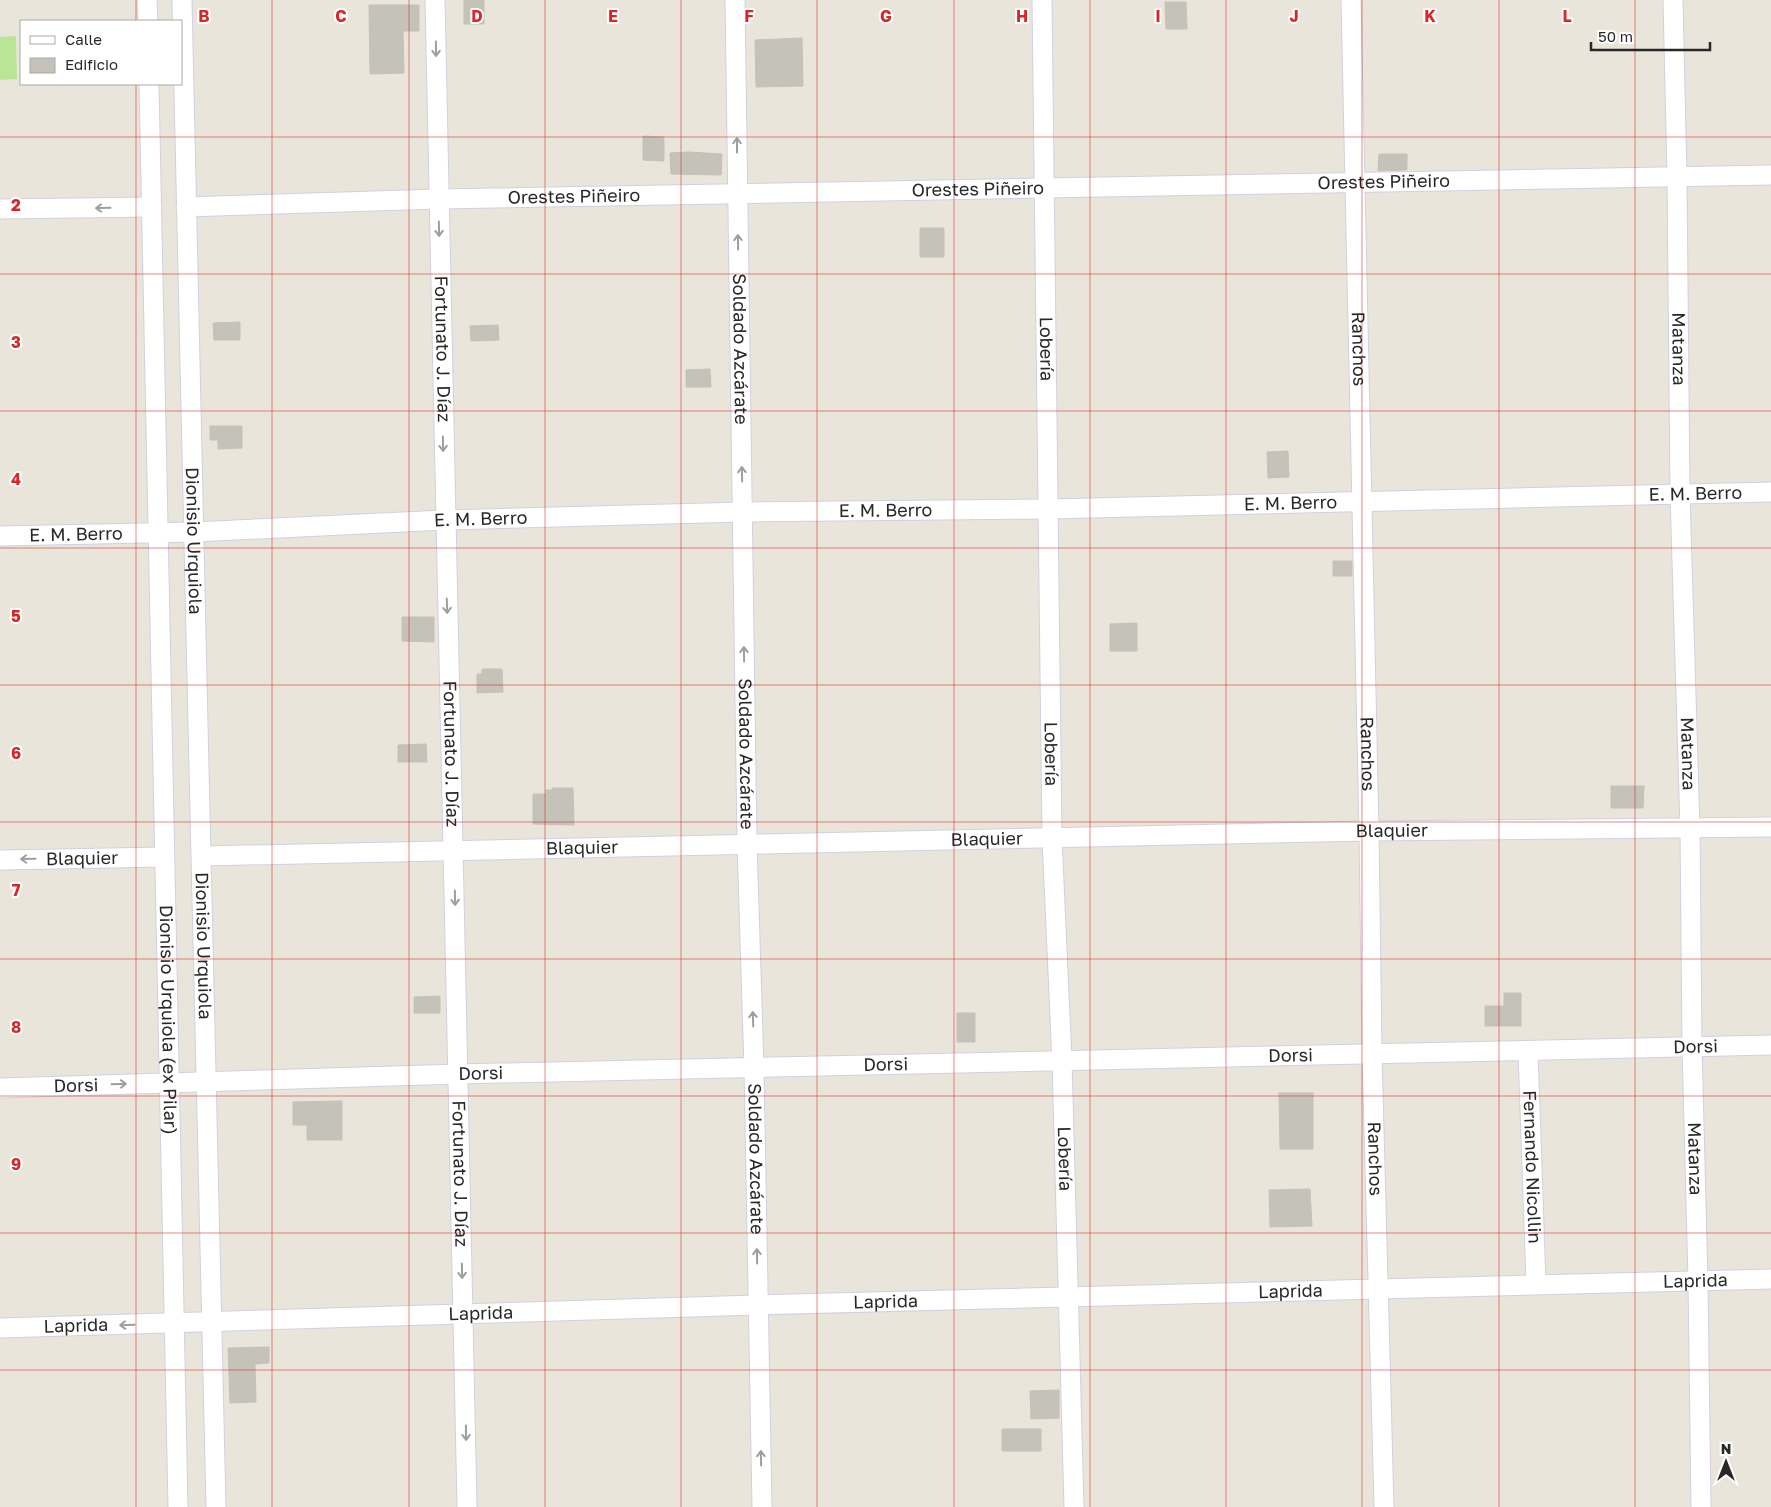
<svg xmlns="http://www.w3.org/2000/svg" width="1771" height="1507" font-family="'Golos Text',sans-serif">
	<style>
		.pitch { fill: #bbe596 }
		.building { fill: #c5c2ba; stroke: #c5c1b5 }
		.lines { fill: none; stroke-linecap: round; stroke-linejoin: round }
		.minor-casing { stroke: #d0d1e1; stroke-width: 21 }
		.minor { stroke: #fff; stroke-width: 19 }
		.oneway { stroke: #9e9e9e }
		.grid { fill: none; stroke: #d62828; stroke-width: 1; stroke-opacity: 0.55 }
		.labels { text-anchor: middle; stroke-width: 4; stroke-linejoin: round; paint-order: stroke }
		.street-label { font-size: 18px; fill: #282828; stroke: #fff }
		.grid-label { font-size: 16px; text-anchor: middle; font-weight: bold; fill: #d62828; stroke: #fff; stroke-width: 4; stroke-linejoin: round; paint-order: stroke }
	</style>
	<rect width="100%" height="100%" fill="#eae5da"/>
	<path class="pitch" d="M16,36l1,43 -17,1v-43z"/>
	<path class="building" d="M464,0h20v24h-20z
		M1165,2h21l1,27h-21z
		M369,5h50v26h-16l1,42 -34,1z
		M802,38l1,48 -47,1 -1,-47z
		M643,136l21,1v24l-21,-1z
		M689,152l33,2 -1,21 -50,-1 -1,-21z
		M1379,154h28v16l-29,1z
		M920,228h24v29h-24z
		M240,322v18h-26l-1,-17z
		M498,325l1,15 -28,1 -1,-15z
		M710,369l1,18h-25v-17z
		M210,426h32v22l-24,1v-9h-8z
		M1288,451l1,26 -21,1 -1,-26z
		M1333,561h19v15h-19z
		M402,617h32v25l-32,-1z
		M1137,623v28h-27v-27z
		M482,669h20l1,23 -26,1v-19h5z
		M426,744l1,18h-29v-17z
		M1611,786h33l-1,22h-32z
		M552,788h21l1,37 -41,-1v-30h13v-4h6z
		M1504,993h17v33h-36v-20h19z
		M440,996v17h-26v-16z
		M957,1013h18v29h-18z
		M1279,1093h34v56h-33z
		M342,1101v39h-35v-15h-14v-23z
		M1310,1189l2,37 -42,1 -1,-37z
		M269,1347v16l-14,1 1,38 -26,1 -2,-55z
		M1059,1390v28l-28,1 -1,-28z
		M1002,1429h39v22h-39z"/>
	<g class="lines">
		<g class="minor-casing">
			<g id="minor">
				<path d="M147,0l1,21"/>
				<path id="s1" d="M182,0c9,502 24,1005 34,1507"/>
				<path id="s2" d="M435,0l32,1507"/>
				<path id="s3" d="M735,0l12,843 7,225 8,439"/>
				<path id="s4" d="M1042,0l10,838 10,223 12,446"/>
				<path id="s5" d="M1351,0l18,831 3,222 12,454"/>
				<path id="s6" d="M1673,0l4,177 3,317 10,335 2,217 6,235 3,226"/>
				<path id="s7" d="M149,84l29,1423"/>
				<path id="s8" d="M186,207l253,-8 1332,-24"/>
				<path d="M0,209l152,-2"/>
				<path id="s9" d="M0,536l194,-4 251,-12 298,-8 305,-3 723,-17"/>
				<path id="s10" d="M202,856l1167,-25 402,-4"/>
				<path id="s11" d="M0,860l164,-3"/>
				<path id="s12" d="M1528,1051l8,233"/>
				<path id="s13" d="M0,1088l458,-14 1313,-29"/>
				<path id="s14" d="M0,1328l757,-23 1014,-26"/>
			</g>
		</g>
		<use href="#minor" class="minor"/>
	</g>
	<defs><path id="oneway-shaft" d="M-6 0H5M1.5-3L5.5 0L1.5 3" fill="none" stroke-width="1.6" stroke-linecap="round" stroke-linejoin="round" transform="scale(1.25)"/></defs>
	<g class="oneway">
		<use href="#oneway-shaft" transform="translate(436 49) rotate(89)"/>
		<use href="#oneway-shaft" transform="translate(737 145) rotate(-90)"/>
		<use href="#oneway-shaft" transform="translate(103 208) rotate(179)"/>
		<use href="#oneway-shaft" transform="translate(439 229) rotate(89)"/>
		<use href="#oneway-shaft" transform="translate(738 242) rotate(-91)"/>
		<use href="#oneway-shaft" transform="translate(443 444) rotate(89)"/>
		<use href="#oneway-shaft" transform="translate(742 474) rotate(-91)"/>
		<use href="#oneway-shaft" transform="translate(447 606) rotate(88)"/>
		<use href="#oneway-shaft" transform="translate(744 654) rotate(-91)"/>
		<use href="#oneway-shaft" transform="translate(28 859) rotate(179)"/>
		<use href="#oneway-shaft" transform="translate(455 898) rotate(89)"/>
		<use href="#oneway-shaft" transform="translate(753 1019) rotate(-92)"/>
		<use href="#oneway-shaft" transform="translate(119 1084) rotate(-2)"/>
		<use href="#oneway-shaft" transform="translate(757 1256) rotate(-91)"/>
		<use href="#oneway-shaft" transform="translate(462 1271) rotate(89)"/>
		<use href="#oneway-shaft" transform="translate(127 1325) rotate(178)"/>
		<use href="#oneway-shaft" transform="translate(466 1433) rotate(89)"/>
		<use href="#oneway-shaft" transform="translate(761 1458) rotate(-91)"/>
	</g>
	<path class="grid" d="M136,0v21M272,0v1507M409,0v1507M545,0v1507M681,0v1507M817,0v1507M954,0v1507M1090,0v1507M1226,0v1507M1362,0v1507M1499,0v1507M1635,0v1507M136,84v1423M0,137h1771M0,274h1771M0,411h1771M0,548h1771M0,685h1771M0,822h1771M0,959h1771M0,1096h1771M0,1233h1771M0,1370h1771"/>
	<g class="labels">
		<g class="street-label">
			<text dy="6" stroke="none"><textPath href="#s8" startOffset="1198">Orestes Piñeiro</textPath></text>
			<text dy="6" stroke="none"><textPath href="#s8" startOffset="792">Orestes Piñeiro</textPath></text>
			<text dy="6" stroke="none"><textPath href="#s8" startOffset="388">Orestes Piñeiro</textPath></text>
			<text dy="6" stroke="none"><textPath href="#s2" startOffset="349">Fortunato J. Díaz</textPath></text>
			<text dy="6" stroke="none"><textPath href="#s3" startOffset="349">Soldado Azcárate</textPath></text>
			<text dy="6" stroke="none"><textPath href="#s4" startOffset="349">Lobería</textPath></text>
			<text dy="6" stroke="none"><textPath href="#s5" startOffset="349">Ranchos</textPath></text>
			<text dy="6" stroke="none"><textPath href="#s6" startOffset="349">Matanza</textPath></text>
			<text dy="6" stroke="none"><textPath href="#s9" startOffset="1696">E. M. Berro</textPath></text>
			<text dy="6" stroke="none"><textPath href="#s9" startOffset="1291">E. M. Berro</textPath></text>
			<text dy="6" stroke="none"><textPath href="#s9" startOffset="886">E. M. Berro</textPath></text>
			<text dy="6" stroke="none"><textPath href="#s9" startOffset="481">E. M. Berro</textPath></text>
			<text dy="6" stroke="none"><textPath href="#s9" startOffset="76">E. M. Berro</textPath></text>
			<text dy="6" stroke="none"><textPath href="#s1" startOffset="541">Dionisio Urquiola</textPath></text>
			<text dy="6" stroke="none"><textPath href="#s2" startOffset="754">Fortunato J. Díaz</textPath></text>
			<text dy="6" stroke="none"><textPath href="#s6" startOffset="754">Matanza</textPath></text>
			<text dy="6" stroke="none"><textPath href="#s3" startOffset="754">Soldado Azcárate</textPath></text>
			<text dy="6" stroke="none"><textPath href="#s4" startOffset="754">Lobería</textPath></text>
			<text dy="6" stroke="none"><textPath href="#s5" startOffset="754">Ranchos</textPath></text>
			<text dy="6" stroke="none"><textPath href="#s10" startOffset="1190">Blaquier</textPath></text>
			<text dy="6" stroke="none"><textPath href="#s10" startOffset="785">Blaquier</textPath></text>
			<text dy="6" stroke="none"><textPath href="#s10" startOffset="380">Blaquier</textPath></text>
			<text dy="6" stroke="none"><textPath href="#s11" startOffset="82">Blaquier</textPath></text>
			<text dy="6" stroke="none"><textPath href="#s1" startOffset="946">Dionisio Urquiola</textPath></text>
			<text dy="6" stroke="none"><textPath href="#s7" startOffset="936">Dionisio Urquiola (ex Pilar)</textPath></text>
			<text dy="6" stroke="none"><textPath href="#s13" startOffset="1696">Dorsi</textPath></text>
			<text dy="6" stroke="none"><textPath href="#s13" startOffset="1291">Dorsi</textPath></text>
			<text dy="6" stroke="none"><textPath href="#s13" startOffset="886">Dorsi</textPath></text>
			<text dy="6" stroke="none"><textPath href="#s13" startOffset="481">Dorsi</textPath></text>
			<text dy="6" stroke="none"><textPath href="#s13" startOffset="76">Dorsi</textPath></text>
			<text dy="6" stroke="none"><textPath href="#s3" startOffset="1159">Soldado Azcárate</textPath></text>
			<text dy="6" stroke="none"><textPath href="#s4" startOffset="1159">Lobería</textPath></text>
			<text dy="6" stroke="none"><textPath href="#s5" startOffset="1159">Ranchos</textPath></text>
			<text dy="6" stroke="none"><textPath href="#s6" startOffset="1159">Matanza</textPath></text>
			<text dy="6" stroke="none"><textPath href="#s12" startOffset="116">Fernando Nicollin</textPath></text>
			<text dy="6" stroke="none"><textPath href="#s2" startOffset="1174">Fortunato J. Díaz</textPath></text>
			<text dy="6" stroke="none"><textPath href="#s14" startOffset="1696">Laprida</textPath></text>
			<text dy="6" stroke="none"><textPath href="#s14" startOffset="1291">Laprida</textPath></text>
			<text dy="6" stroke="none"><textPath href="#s14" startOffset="886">Laprida</textPath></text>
			<text dy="6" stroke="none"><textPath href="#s14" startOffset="481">Laprida</textPath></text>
			<text dy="6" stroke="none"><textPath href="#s14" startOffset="76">Laprida</textPath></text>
		</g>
	</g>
	<g class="grid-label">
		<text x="204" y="22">B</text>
		<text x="341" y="22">C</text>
		<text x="477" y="22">D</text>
		<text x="613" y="22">E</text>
		<text x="749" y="22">F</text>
		<text x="886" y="22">G</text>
		<text x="1022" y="22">H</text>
		<text x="1158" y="22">I</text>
		<text x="1294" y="22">J</text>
		<text x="1430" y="22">K</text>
		<text x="1567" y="22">L</text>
		<text x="16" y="211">2</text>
		<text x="16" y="348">3</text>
		<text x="16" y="485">4</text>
		<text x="16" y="622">5</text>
		<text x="16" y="759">6</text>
		<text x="16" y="896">7</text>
		<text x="16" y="1033">8</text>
		<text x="16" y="1170">9</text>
	</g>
	<rect x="20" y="20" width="162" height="65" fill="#ffffff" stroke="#a9a9a9"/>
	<rect x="30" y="36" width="25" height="8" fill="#ffffff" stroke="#a9a9a9"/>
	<text x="65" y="45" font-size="15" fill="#282828">Calle</text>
	<rect x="30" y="58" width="25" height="15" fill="#c5c2ba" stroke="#a9a9a9"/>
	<text x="65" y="70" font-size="15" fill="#282828">Edificio</text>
	<g transform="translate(1726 1462)" stroke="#ffffff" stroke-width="4" paint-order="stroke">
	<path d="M0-4L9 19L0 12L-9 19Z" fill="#282828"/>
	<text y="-8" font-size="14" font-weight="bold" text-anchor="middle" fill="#282828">N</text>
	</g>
	<path d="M1591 42v8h119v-8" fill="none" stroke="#282828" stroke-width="2.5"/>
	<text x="1598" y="42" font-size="15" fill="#282828" stroke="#ffffff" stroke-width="4" paint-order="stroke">50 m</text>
</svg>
